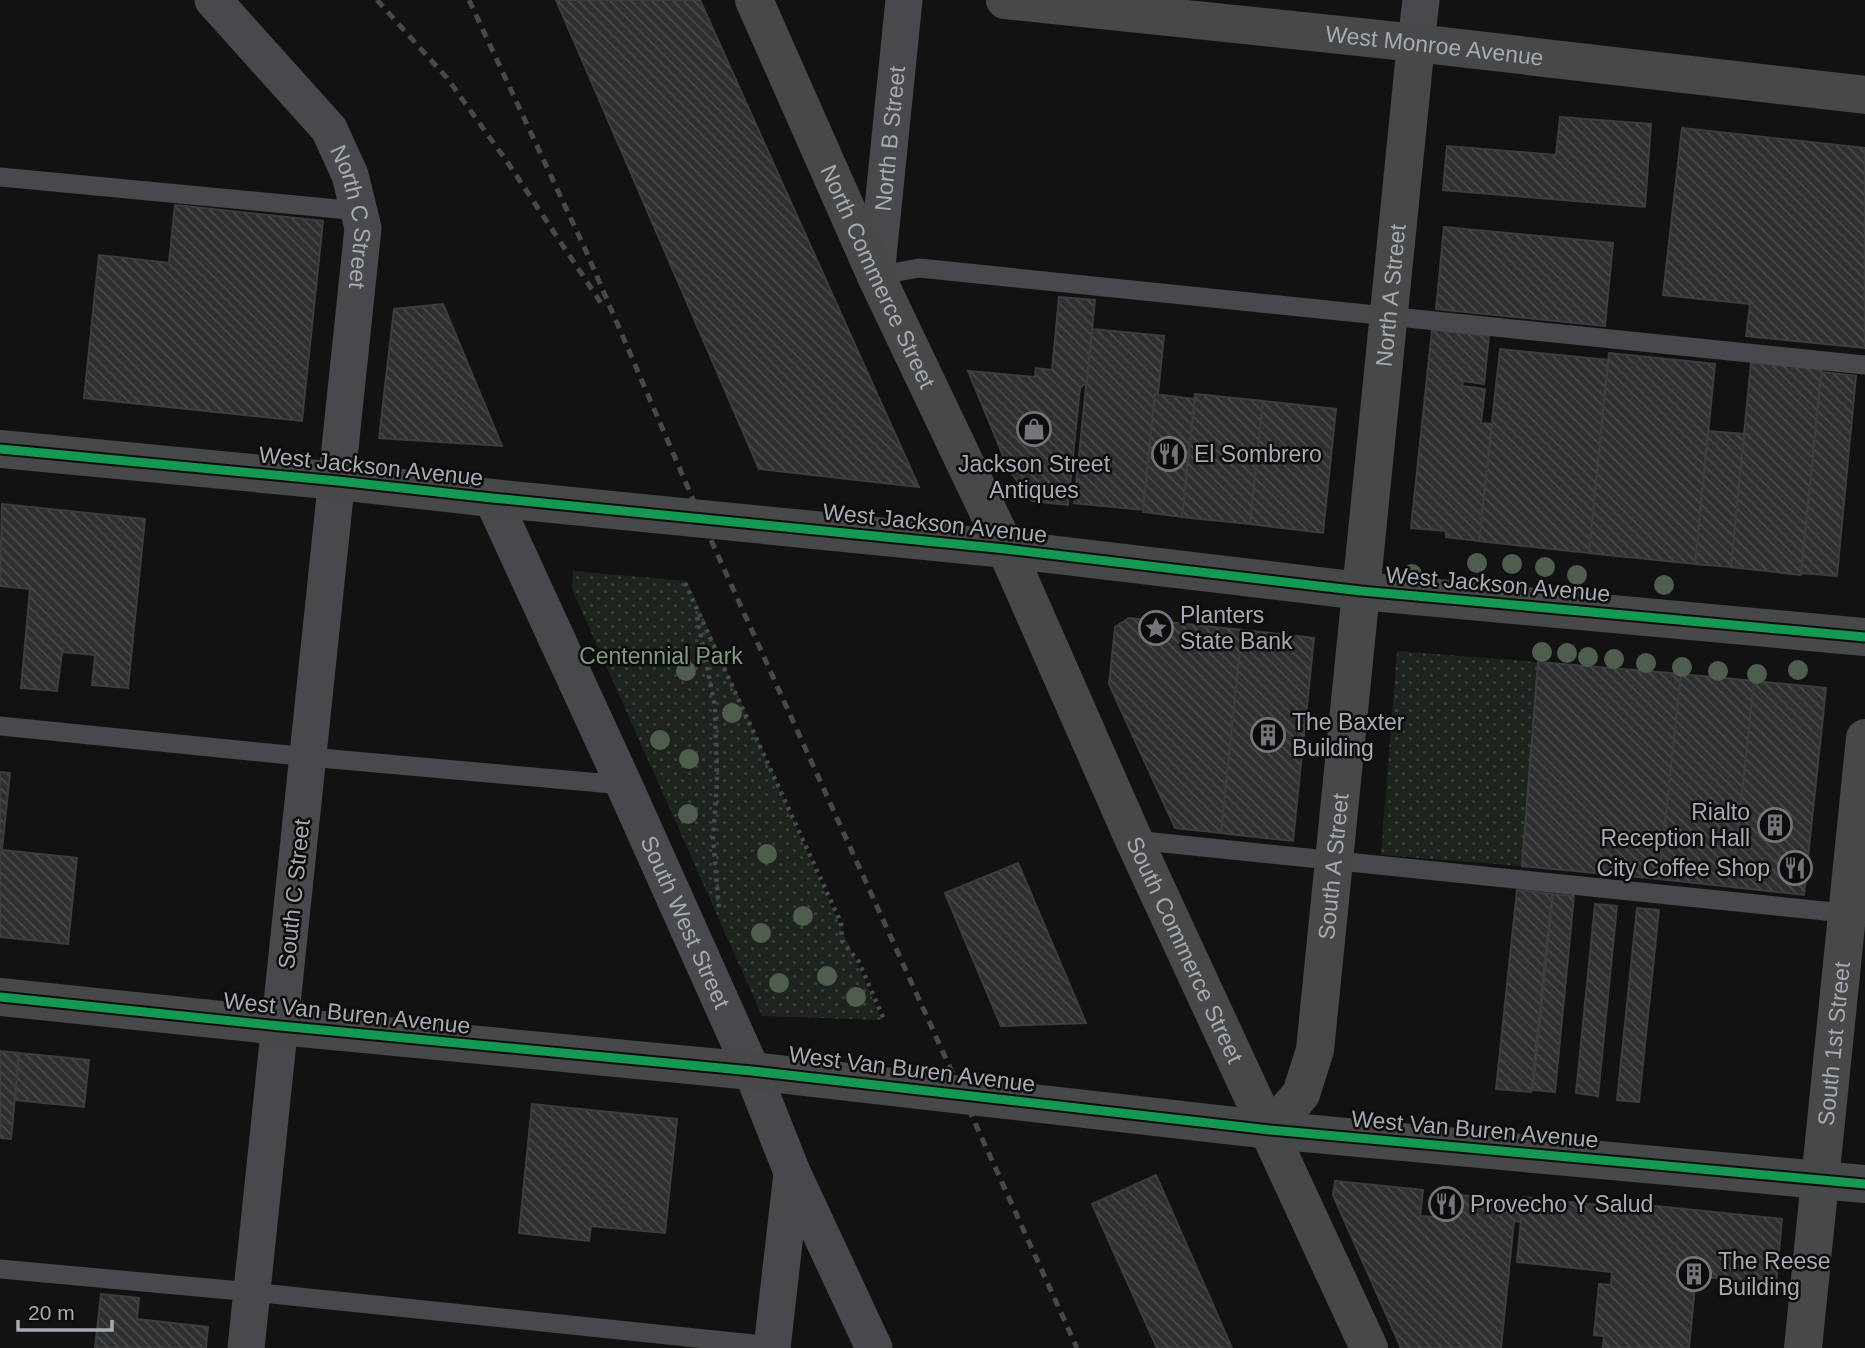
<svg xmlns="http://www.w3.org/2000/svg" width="1865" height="1348" font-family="Arial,sans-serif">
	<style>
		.grass { fill: url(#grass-dots) }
		.building { fill: url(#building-back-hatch); stroke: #3b3d3f; stroke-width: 2 }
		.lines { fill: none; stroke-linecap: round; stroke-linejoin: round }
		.path { stroke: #494a4c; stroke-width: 4.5; stroke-dasharray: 3.5 5; stroke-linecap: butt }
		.lane { stroke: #47494c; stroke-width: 19 }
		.street { stroke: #47494c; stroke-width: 37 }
		.secondary { stroke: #464849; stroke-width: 38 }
		.rail { stroke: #48494b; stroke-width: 5; stroke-dasharray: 9 7; stroke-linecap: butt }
		.cycleway-casing { stroke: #0d0d0e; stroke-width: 13 }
		.cycleway { stroke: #139951; stroke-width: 9 }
		.tree { fill: #4e5d4e }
		.labels { text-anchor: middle; stroke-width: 5; stroke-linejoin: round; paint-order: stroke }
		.street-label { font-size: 23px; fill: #a5abb2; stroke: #0d0d0e }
		.poi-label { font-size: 23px; fill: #a5abb2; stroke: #0d0d0e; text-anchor: start }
		.park-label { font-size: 23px; fill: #7f9b7f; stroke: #0d0d0e }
	</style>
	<defs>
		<pattern id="grass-dots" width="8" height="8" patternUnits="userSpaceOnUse" patternTransform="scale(1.75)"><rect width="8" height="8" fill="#1d231d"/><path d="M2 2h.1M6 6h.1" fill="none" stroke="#3b403b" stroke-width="1.8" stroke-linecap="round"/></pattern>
		<pattern id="building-back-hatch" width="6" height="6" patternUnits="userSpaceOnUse" patternTransform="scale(1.75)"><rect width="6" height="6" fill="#2e2f30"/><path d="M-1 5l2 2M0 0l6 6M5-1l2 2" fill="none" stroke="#494a4c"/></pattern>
	</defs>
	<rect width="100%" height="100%" fill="#121213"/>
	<path class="grass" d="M573,571l114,10 195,439 -120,-4 -190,-427z
		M1397,651l141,11 -16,204 -141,-11z"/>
	<path class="building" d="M556,0h144l219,487 -160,-18z
		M1560,117l91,7 -6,83 -202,-17 4,-44 109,9z
		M1682,128l183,20v200l-119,-12 4,-32 -87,-9z
		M175,205l148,16 -21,200 -218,-23 15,-143 70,8z
		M1444,227l169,16 -8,83 -169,-17z
		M1059,297l36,3 -8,82 -7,6 -12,117 -36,-4 -23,-31 -41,-99 67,6 1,-9 16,2z
		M443,304l59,142 -123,-8 15,-129z
		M1092,329l72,7 -6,58h-3l-12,116 -69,-7z
		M1432,330l57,6 -5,48 -21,-3 -1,5 23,3 -4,34 11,1 -13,117 -33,-4v-6l-35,-3z
		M1500,349l108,11 -19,193 -110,-12z
		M1609,353l106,11 -20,200 -106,-11z
		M1751,363l71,6 -21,206 -70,-8z
		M1821,372l35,4 -19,200 -36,-3z
		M1155,394l40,5 -13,118 -39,-5z
		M1195,394l68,7 -13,123 -68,-7z
		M1263,401l73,8 -13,124 -73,-9z
		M1708,431l36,3 -13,133 -36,-3z
		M2,504l143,15 -17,169 -36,-3 3,-30 -33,-3 -5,39 -36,-3 9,-99 -30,-3z
		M1129,618l113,12 -21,203 -46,-5 -66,-144 6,-57z
		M1242,630l72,8 -21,203 -72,-8z
		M1538,662l143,12 -22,205 -137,-13z
		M1681,674l73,7 -22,206 -73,-8z
		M1754,681l72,7 -22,207 -72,-8z
		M0,772l10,1 -8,77 75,8 -9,86 -68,-7z
		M1018,863l68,160 -85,3 -56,-133z
		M1517,890l35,4 -21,198 -35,-3z
		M1553,894l21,2 -19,196 -22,-2z
		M1595,904l22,2 -19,190 -22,-3z
		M1637,908l22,2 -20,192 -22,-2z
		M0,1051l19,2 -8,86 -11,-1z
		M19,1053l70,7 -5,47 -69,-7z
		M532,1104l145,15 -12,114 -74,-7 -2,15 -70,-8z
		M1156,1175l76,173h-75l-65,-144z
		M1335,1181l88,9 -3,26 28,2 3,-24 72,8 -2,20 -7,-1 -13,127h-100l-68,-153z
		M1523,1197l113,12 1,-5 145,15 -6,65 -80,-8 -7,72h-86l1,-12 -10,-1 5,-51 12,1 1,-13 -95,-10z
		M101,1294l38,4 -2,21 71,8 -2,21h-111z"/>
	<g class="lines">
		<path class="path" d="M685,583l156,340 1,18 17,21 26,60
			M697,617l18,90 2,75 -4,56 6,72"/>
		<path class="lane" d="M0,177l359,34
			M876,276l43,-8 946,97
			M0,726l309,31 315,28
			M1134,840l720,74
			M0,1269l252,23 521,54"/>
		<g class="street">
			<path id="s1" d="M213,0l116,129 21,46 13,53 -117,1120"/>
			<path d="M1416,43l5,-43"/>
			<path id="s2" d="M876,276l28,-276"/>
			<path id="s3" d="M492,498l132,287 128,286 40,101 82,176"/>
			<path d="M772,1348l20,-175"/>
		</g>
		<g class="secondary">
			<path id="s4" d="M754,0l122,276 130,273 128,291 235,508"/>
			<path id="s5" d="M1005,0l411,43 449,52"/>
			<path d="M0,449l338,32 154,17 514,51 355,42 504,46"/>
			<path d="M0,997l280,29 472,45 518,59 595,54"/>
			<path id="s6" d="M1270,1130l31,-36 14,-44 101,-1007"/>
			<path id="s7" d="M1803,1348l62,-610"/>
		</g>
		<path class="rail" d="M377,0l70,78 61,85 93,140
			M469,0l117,251 115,267 376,830"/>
		<g class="cycleway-casing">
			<path id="cycleway" d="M0,449l338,32 154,17 514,51 355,42 504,46
				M0,997l280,29 472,45 518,59 595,54"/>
		</g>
		<use href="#cycleway" class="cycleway"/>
	</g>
	<g class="tree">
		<circle cx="1477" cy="563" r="10"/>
		<circle cx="1512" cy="564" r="10"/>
		<circle cx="1545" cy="567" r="10"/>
		<circle cx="1412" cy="574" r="10"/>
		<circle cx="1577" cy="575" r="10"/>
		<circle cx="1664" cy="585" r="10"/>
		<circle cx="1542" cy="652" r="10"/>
		<circle cx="1567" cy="653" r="10"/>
		<circle cx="1588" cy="657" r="10"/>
		<circle cx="1614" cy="659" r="10"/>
		<circle cx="1646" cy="663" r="10"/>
		<circle cx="1682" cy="667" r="10"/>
		<circle cx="1798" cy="670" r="10"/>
		<circle cx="686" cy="671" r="10"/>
		<circle cx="1718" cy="671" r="10"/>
		<circle cx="1757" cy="674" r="10"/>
		<circle cx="732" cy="713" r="10"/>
		<circle cx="660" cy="740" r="10"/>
		<circle cx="689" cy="759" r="10"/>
		<circle cx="688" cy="814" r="10"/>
		<circle cx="767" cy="854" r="10"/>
		<circle cx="803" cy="916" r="10"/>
		<circle cx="761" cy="933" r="10"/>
		<circle cx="827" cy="976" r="10"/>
		<circle cx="779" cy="983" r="10"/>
		<circle cx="856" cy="997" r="10"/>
	</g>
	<defs>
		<g id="shop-ring" transform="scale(1.75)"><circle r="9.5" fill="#0d0d0e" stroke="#72757a" stroke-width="1.5"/><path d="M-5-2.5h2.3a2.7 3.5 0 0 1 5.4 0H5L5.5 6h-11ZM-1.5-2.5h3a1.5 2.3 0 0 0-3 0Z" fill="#72757a"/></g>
		<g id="restaurant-ring" transform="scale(1.75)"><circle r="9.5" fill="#0d0d0e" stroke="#72757a" stroke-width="1.5"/><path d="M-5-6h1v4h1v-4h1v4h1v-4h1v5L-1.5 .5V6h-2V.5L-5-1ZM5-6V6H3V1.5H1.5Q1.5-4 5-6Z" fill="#72757a"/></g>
		<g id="sight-ring" transform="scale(1.75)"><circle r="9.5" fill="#0d0d0e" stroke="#72757a" stroke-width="1.5"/><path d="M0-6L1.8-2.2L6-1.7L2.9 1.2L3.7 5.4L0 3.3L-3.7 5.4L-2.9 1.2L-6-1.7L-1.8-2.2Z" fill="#72757a"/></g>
		<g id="building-ring" transform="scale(1.75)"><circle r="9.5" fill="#0d0d0e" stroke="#72757a" stroke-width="1.5"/><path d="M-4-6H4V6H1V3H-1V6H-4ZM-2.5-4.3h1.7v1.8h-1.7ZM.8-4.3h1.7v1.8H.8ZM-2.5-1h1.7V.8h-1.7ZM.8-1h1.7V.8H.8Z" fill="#72757a"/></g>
	</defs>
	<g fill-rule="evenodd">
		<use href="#shop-ring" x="1034" y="429"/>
		<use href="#restaurant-ring" x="1169" y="454"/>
		<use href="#sight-ring" x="1156" y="628"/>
		<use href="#building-ring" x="1268" y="735"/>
		<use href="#building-ring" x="1775" y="825"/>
		<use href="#restaurant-ring" x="1795" y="868"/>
		<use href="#restaurant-ring" x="1446" y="1204"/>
		<use href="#building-ring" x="1694" y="1274"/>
	</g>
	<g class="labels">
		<g class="street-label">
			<text dy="8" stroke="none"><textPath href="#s5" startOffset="432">West Monroe Avenue</textPath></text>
			<text dy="8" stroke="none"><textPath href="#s2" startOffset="138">North B Street</textPath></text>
			<text dy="8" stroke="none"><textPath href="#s1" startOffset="266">North C Street</textPath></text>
			<text dy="8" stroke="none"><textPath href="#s4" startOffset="303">North Commerce Street</textPath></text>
			<text dy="8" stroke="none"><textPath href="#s6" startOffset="852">North A Street</textPath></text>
			<text transform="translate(371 466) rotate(6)" y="8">West Jackson Avenue</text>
			<text transform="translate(935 523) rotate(6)" y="8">West Jackson Avenue</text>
			<text transform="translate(1498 584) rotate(5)" y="8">West Jackson Avenue</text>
			<text dy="8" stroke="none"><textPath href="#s6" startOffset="278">South A Street</textPath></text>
			<text transform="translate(294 894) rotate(-84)" y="8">South C Street</text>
			<text dy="8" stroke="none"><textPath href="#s3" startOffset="466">South West Street</textPath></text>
			<text dy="8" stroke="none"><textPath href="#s4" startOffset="1043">South Commerce Street</textPath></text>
			<text transform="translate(347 1013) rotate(6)" y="8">West Van Buren Avenue</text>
			<text dy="8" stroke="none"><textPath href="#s7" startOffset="306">South 1st Street</textPath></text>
			<text transform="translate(912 1069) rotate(7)" y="8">West Van Buren Avenue</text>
			<text transform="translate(1475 1129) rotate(5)" y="8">West Van Buren Avenue</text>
		</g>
		<g class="poi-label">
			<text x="1194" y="462">El Sombrero</text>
			<text x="1034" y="472" text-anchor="middle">Jackson Street<tspan x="1034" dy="26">Antiques</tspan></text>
			<text x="1180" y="623">Planters<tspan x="1180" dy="26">State Bank</tspan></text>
			<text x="1292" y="730">The Baxter<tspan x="1292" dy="26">Building</tspan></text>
			<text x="1750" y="820" text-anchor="end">Rialto<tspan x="1750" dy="26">Reception Hall</tspan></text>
			<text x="1770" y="876" text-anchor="end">City Coffee Shop</text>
			<text x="1470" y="1212">Provecho Y Salud</text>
			<text x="1718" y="1269">The Reese<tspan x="1718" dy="26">Building</tspan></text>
		</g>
		<g class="park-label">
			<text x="661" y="664">Centennial Park</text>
		</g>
	</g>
	<path d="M18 1320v10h94v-10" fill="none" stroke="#a5abb2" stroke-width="3.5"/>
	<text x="28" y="1320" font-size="21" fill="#a5abb2" stroke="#0d0d0e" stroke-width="5" paint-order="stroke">20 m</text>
</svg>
